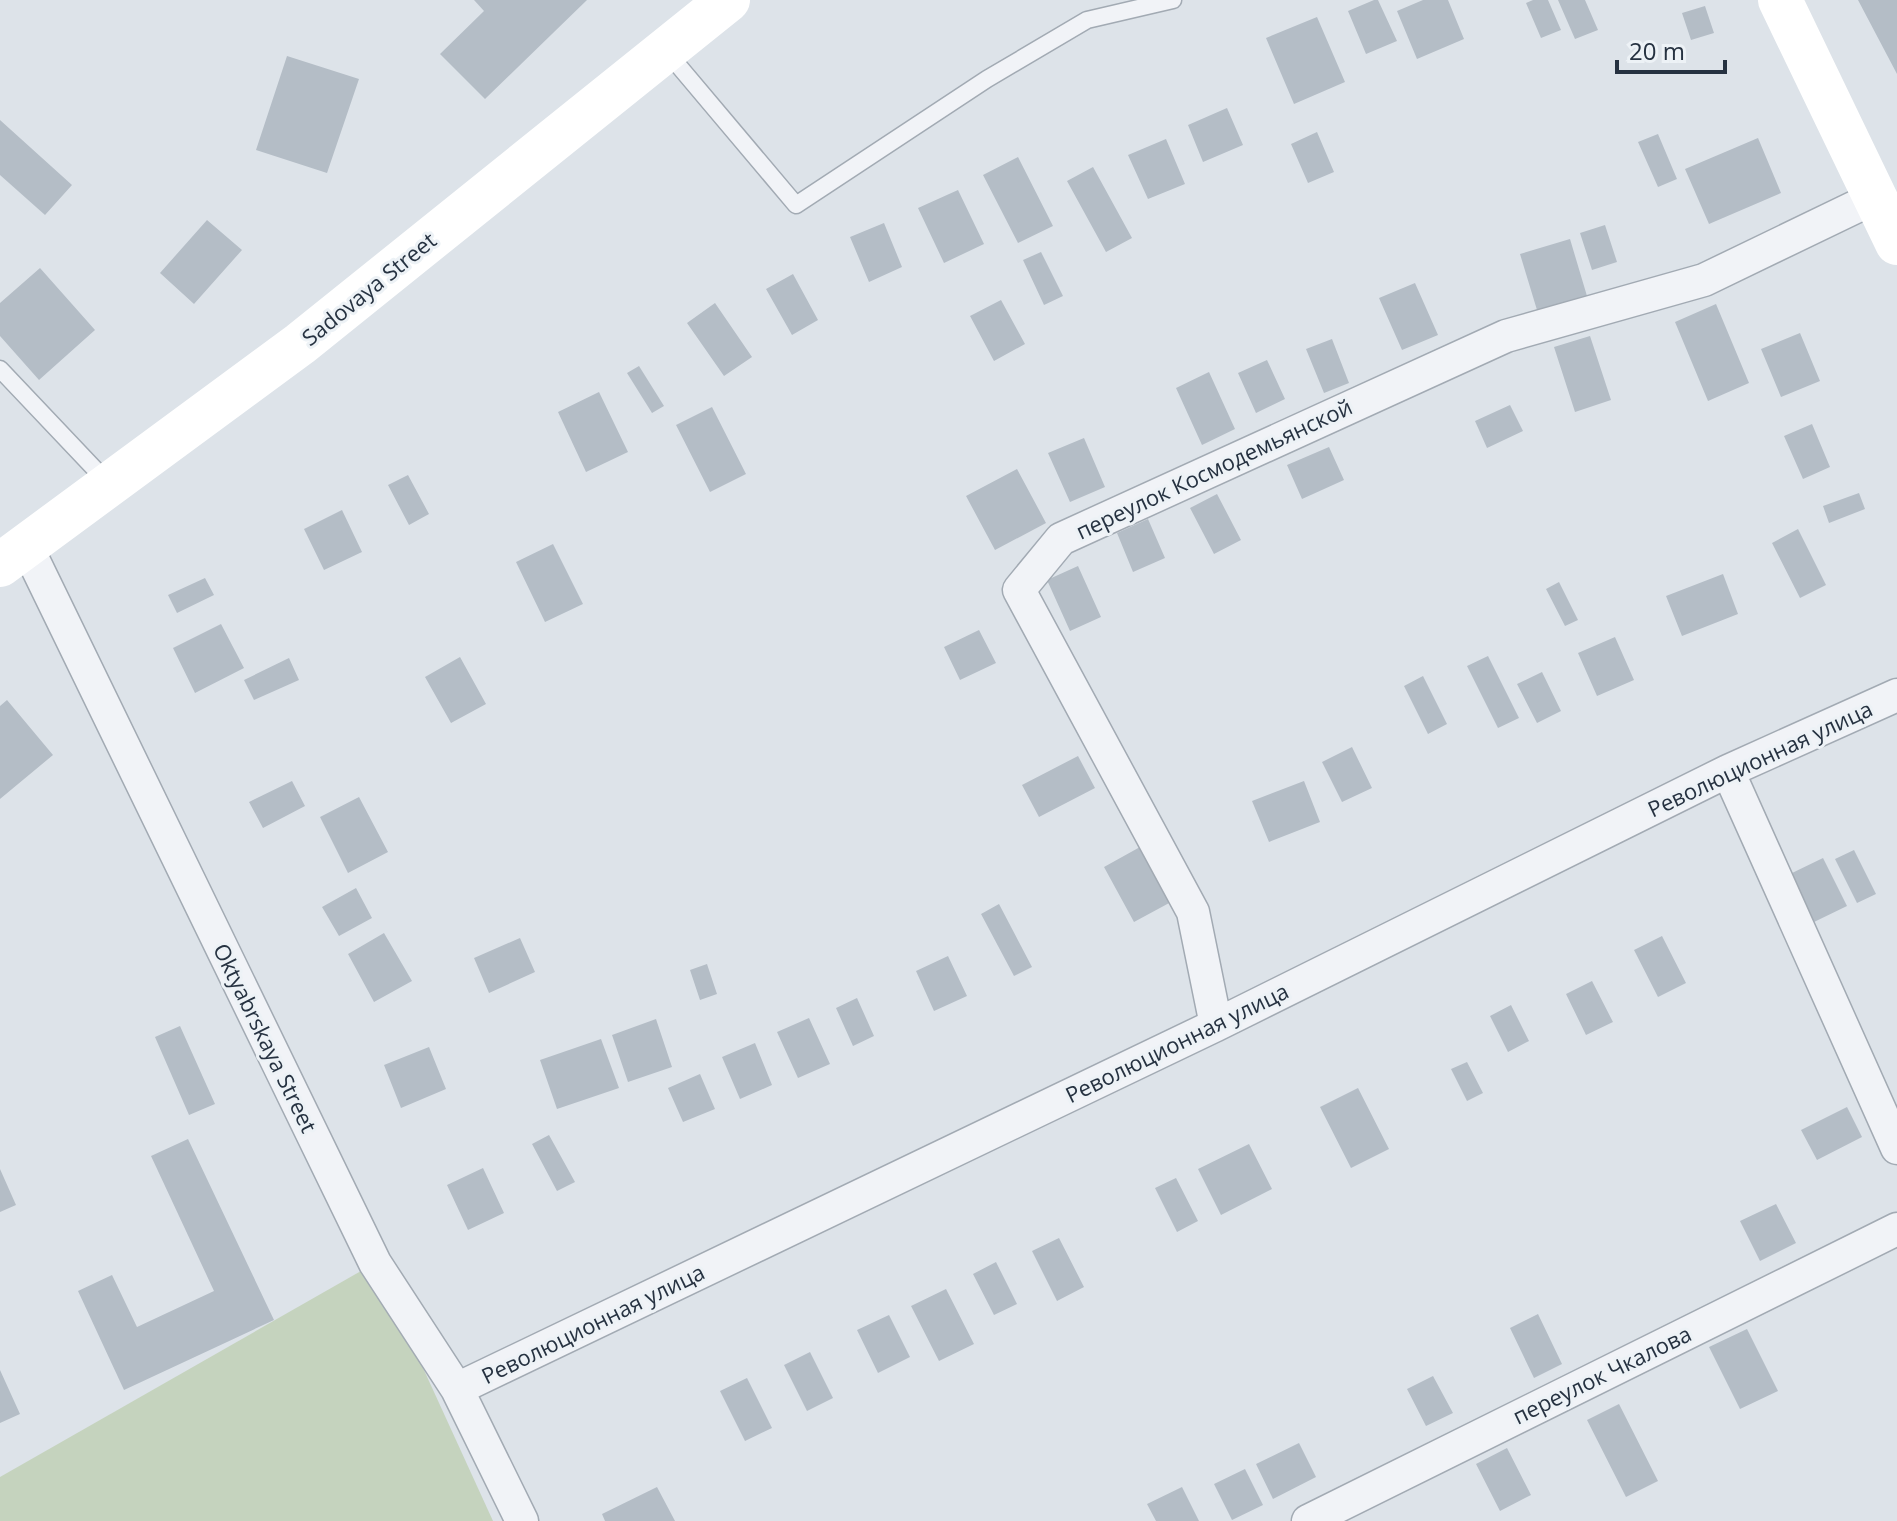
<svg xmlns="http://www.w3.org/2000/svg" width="1897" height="1521" font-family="'Open Sans',sans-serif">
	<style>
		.green { fill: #c5d3be }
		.building { fill: #b4bdc6 }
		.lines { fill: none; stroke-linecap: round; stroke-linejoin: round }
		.lane-casing { stroke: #a2aab3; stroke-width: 19 }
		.street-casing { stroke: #a2aab3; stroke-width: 35 }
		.lane { stroke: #f1f3f7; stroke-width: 16 }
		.street { stroke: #f1f3f7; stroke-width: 32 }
		.secondary { stroke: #fff; stroke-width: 44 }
		.labels { text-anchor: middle; stroke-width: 6; stroke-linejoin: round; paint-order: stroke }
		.street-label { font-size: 22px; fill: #263241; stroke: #edf2f6 }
	</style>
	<rect width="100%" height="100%" fill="#dde3e9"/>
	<path class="green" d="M375,1263l118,258h-493v-44z"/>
	<path class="building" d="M474,0h113l-102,99 -45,-45 44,-43z
		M1374,0h4l19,41 -31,13 -18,-43z
		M1423,0h25l16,39 -47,20 -20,-48z
		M1533,0h15l13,30 -20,8 -15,-35z
		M1558,0h27l13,30 -23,9z
		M1858,0h39v74z
		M1705,6l9,27 -23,7 -9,-27z
		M1317,17l28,65 -51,22 -28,-66z
		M287,56l72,23 -32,94 -71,-23z
		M1227,108l16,37 -40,17 -15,-37z
		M0,120l72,65 -27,30 -45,-40z
		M1317,132l17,40 -26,11 -17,-39z
		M1658,134l19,45 -19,8 -20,-45z
		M1758,138l23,55 -72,31 -24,-55z
		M1166,139l19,45 -37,15 -20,-44z
		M1018,157l35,69 -35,17 -35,-68z
		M1093,167l39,71 -26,14 -39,-71z
		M958,190l26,54 -40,19 -26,-55z
		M207,220l35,30 -48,54 -34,-31z
		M884,223l18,44 -33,15 -19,-45z
		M1605,225l12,37 -25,8 -12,-37z
		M1570,239l17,57 -50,14 -17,-56z
		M1041,252l22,44 -19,9 -21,-45z
		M40,268l55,62 -56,50 -39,-44v-33z
		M793,274l25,46 -26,15 -26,-46z
		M1415,283l23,52 -36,15 -23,-52z
		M1001,300l24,44 -31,17 -24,-45z
		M715,303l37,54 -28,19 -37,-53z
		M1716,304l33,79 -41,18 -33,-79z
		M1800,333l20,48 -39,16 -20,-48z
		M1590,336l21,64 -36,12 -21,-65z
		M1332,339l17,44 -25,10 -18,-44z
		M1267,360l18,39 -29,14 -18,-40z
		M639,366l25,40 -12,7 -25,-40z
		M1209,372l26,57 -33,16 -26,-57z
		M599,392l29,60 -42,20 -28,-60z
		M1510,405l13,26 -36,17 -12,-27z
		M712,407l34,67 -36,18 -34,-67z
		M1812,424l18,43 -27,12 -19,-43z
		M1084,438l21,49 -35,15 -22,-49z
		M1329,447l15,33 -42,19 -15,-34z
		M1017,469l29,54 -51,27 -29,-54z
		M408,475l21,39 -20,11 -21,-40z
		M1859,493l6,16 -36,14 -6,-17z
		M1217,494l24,46 -27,14 -24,-46z
		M342,510l20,42 -38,18 -20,-41z
		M1148,519l17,39 -32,14 -16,-39z
		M1798,529l28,56 -26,13 -28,-55z
		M553,544l30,60 -38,18 -29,-60z
		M1078,566l23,51 -31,14 -23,-51z
		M1723,574l15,40 -56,22 -16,-40z
		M205,578l9,17 -37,18 -9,-18z
		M1559,582l19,38 -13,6 -19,-37z
		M221,624l23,44 -49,25 -22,-45z
		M979,630l17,33 -36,17 -16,-33z
		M1615,637l19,43 -37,16 -19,-43z
		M1488,656l31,62 -21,10 -31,-62z
		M460,657l26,47 -35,19 -26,-46z
		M289,658l10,22 -45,20 -10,-20z
		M1542,672l19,39 -24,12 -20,-39z
		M1423,676l24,48 -19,10 -24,-48z
		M7,700l46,55 -53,44v-93z
		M1352,747l20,41 -30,14 -20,-40z
		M1078,756l17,32 -56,29 -17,-32z
		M292,781l13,25 -42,22 -14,-26z
		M1304,781l16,41 -51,20 -17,-41z
		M359,797l29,55 -40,21 -28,-56z
		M1140,847l31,55 -37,20 -30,-55z
		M1854,850l22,44 -19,9 -22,-44z
		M1823,858l24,48 -33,16 -24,-48z
		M356,888l16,30 -33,18 -17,-29z
		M999,904l33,63 -18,9 -33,-62z
		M384,933l28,48 -38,21 -26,-48z
		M1662,936l24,47 -28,14 -24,-47z
		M520,938l15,34 -46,21 -15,-35z
		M948,956l19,40 -33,15 -18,-40z
		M707,964l10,30 -17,6 -10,-30z
		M1592,981l21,41 -27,13 -20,-41z
		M857,998l17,38 -21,10 -17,-38z
		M1511,1005l18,36 -21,11 -18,-36z
		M809,1018l21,46 -32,14 -21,-46z
		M656,1019l16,48 -44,15 -16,-47z
		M180,1026l35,78 -26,11 -34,-78z
		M601,1039l18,49 -62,21 -17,-49z
		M755,1043l17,42 -32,14 -18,-42z
		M429,1047l17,42 -45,19 -17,-43z
		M1467,1062l16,31 -16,8 -16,-32z
		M700,1074l15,35 -32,13 -15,-34z
		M1358,1088l31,61 -38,19 -31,-61z
		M1847,1107l15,30 -45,23 -16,-30z
		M549,1135l26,47 -18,9 -25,-47z
		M188,1139l86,181 -150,70 -46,-99 34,-16 25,52 77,-36 -63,-135z
		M1249,1144l23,45 -51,26 -23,-46z
		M483,1168l21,45 -36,17 -21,-45z
		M0,1169l16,36 -16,7z
		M1176,1178l22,43 -21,11 -22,-44z
		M1776,1204l20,39 -36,18 -20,-40z
		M1059,1238l25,49 -27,14 -25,-50z
		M996,1262l21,42 -23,11 -21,-41z
		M946,1289l28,55 -35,17 -28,-55z
		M1538,1314l24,50 -28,14 -24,-50z
		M889,1315l21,42 -32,16 -21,-43z
		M1747,1329l31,62 -38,18 -31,-62z
		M810,1352l23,46 -26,13 -23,-46z
		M0,1370l20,44 -20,9z
		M1433,1376l20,37 -27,13 -19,-37z
		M747,1378l25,50 -27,13 -25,-50z
		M1619,1404l39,77 -32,16 -39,-77z
		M1299,1443l17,34 -43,22 -17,-35z
		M1507,1448l24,47 -31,16 -24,-47z
		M1245,1469l18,36 -31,15 -18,-36z
		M657,1487l18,34h-70l-3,-7z
		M1182,1487l17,34h-43l-9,-17z"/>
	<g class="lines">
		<g class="lane-casing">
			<path id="lane" d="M667,52l129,153 191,-126 100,-59 86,-20
				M0,369l109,115"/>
		</g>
		<g class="street-casing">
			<path id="street" d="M26,545l349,718 82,126 65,132
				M1728,771l169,377
				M1216,1025l-23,-113 -174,-322 42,-51 445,-203 198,-56 172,-83
				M457,1389l759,-364 512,-254 169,-76
				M1308,1521l589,-292"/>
		</g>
		<use href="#lane" class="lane"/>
		<use href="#street" class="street"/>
		<path class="secondary" d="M1780,0l117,243
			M0,565l300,-221 428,-344"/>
	</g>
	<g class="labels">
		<g class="street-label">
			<text transform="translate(369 289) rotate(-39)" y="8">Sadovaya Street</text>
			<text transform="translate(1214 469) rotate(-25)" y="8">переулок Космодемьянской</text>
			<text transform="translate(1760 759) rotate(-25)" y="8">Революционная улица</text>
			<text transform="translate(265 1038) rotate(64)" y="8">Oktyabrskaya Street</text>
			<text transform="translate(1177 1043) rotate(-26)" y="8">Революционная улица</text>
			<text transform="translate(593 1324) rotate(-26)" y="8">Революционная улица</text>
			<text transform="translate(1602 1375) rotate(-26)" y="8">переулок Чкалова</text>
		</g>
	</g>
	<path d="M1617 60v12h108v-12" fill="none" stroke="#263241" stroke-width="4"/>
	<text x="1629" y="60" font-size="24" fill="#263241" stroke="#edf2f6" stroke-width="6" paint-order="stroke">20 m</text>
</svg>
